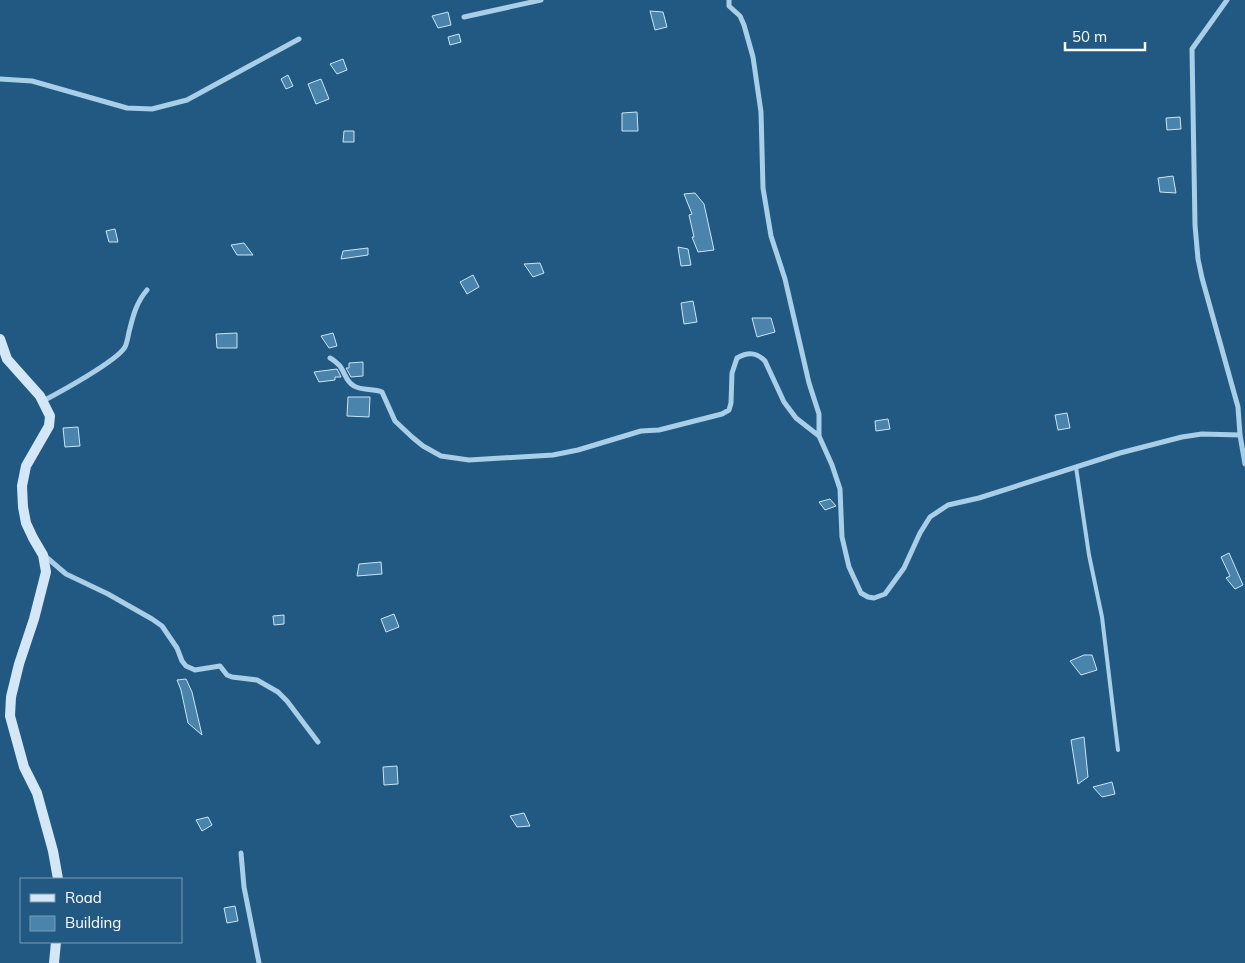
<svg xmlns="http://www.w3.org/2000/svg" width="1245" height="963" font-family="Mulish,sans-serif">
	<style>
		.building { fill: #4a83ab; stroke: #cce5f6 }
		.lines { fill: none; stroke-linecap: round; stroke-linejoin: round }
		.lane { stroke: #a8cee8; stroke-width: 4 }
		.street { stroke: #a8cee8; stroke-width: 5 }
		.secondary { stroke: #d3e7f6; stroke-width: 10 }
	</style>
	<rect width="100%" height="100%" fill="#225982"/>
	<path class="building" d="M650,11l13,1 4,15 -12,3z
		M448,12l3,13 -13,3 -6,-12z
		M459,34l2,8 -11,3 -2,-8z
		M343,59l4,11 -10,4 -7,-10z
		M288,75l5,11 -7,3 -5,-10z
		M321,79l8,20 -13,5 -8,-20z
		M637,112l1,19h-16v-18z
		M1180,117l1,12 -14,1 -1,-12z
		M344,131h10v11h-11z
		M1173,176l3,17 -16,-1 -2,-14z
		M695,193l9,11 10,46 -16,2 -6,-15h2l-5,-22 3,-1 -8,-20z
		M115,229l3,13h-9l-3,-11z
		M244,243l9,12h-16l-6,-10z
		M678,247l10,2 3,16 -10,1z
		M368,248v7l-27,4 2,-8z
		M540,263l4,10 -11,4 -9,-13z
		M473,275l6,12 -12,7 -7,-12z
		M693,301l4,21 -13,2 -3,-21z
		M752,318h19l4,14 -18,5z
		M237,333v15h-20l-1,-14z
		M333,333l4,13 -8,2 -8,-12z
		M363,362v14l-12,1 -5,-9h3v-5z
		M337,369l4,8h-6v3l-16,2 -5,-10z
		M348,397h22l-1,20 -22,-1z
		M1067,413l3,15 -12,2 -3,-15z
		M888,419l2,10 -14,2 -1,-10z
		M78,427l2,19 -15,1 -2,-19z
		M830,499l6,7 -11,4 -6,-8z
		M1229,553l14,32 -8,4 -9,-11 4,-2 -9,-19z
		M381,562l1,12 -25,2 2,-12z
		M394,614l5,13 -13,5 -5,-13z
		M284,615v9l-10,1 -1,-9z
		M1084,655h8l5,15 -16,5 -11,-14z
		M186,679l6,13 10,43 -14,-12 -7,-33 -4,-10z
		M1084,737l4,40 -10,7 -7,-44z
		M397,766l1,18 -14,1 -1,-18z
		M1112,782l3,12 -13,3 -9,-10z
		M524,813l6,13 -13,1 -7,-11z
		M208,817l4,8 -10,6 -6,-11z
		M235,906l3,15 -11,2 -3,-15z"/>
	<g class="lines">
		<path class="lane" d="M1076,467l13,88 13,62 16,133"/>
		<path class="street" d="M729,0v6l11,10 4,9 9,32 8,55 2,76 8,48 14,43 24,104 10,31v22
			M1227,0l-35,49 3,176 3,34 4,19 36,129 2,28 5,29
			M464,17l77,-17
			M0,79l32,2 95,27 25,1 35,-9 112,-61
			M330,358c4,2 7,5 10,8 5,7 6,16 14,20 8,5 19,2 28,6l13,29 17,16 11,9 18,10 28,4 84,-5 25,-5 63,-19 18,-1 63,-16 7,-4 2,-7 1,-30 5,-15c11,-6 19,-6 28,3l19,41 12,16 23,18 13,29 8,24 2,48 7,30 12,26 7,4 6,1 11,-4 19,-26 16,-35 10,-16 18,-12 31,-7 141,-45 62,-16 20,-3 38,1
			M43,401c17,-9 74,-40 82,-54 2,-4 3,-10 4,-15 4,-16 7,-29 18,-42
			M45,556l21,18 42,20 44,25 10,7 15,22 5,13 4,5 9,4 25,-4 7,9 5,2 25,3 21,12 9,9 31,41
			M241,853l3,34 15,76"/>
		<path class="secondary" d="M0,339l7,20 33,37 10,20 -1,10 -23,40 -4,20 1,21 3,16 7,15 10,17 3,17 -12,47 -15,45 -8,33 -1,19 14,51 13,26 16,58 5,28
			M54,963l2,-21"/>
	</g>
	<rect x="20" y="878" width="162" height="65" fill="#225982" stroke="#7a9bb4"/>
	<rect x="30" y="894" width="25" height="8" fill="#d3e7f6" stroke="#7a9bb4"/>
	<text x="65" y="903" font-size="15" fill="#ffffff">Road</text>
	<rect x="30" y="916" width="25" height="15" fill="#4a83ab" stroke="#7a9bb4"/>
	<text x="65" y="928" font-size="15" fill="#ffffff">Building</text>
	<path d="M1065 42v8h80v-8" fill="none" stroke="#ffffff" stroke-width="2.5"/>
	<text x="1072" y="42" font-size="15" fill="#ffffff" stroke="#225982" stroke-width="4" paint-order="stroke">50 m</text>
</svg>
